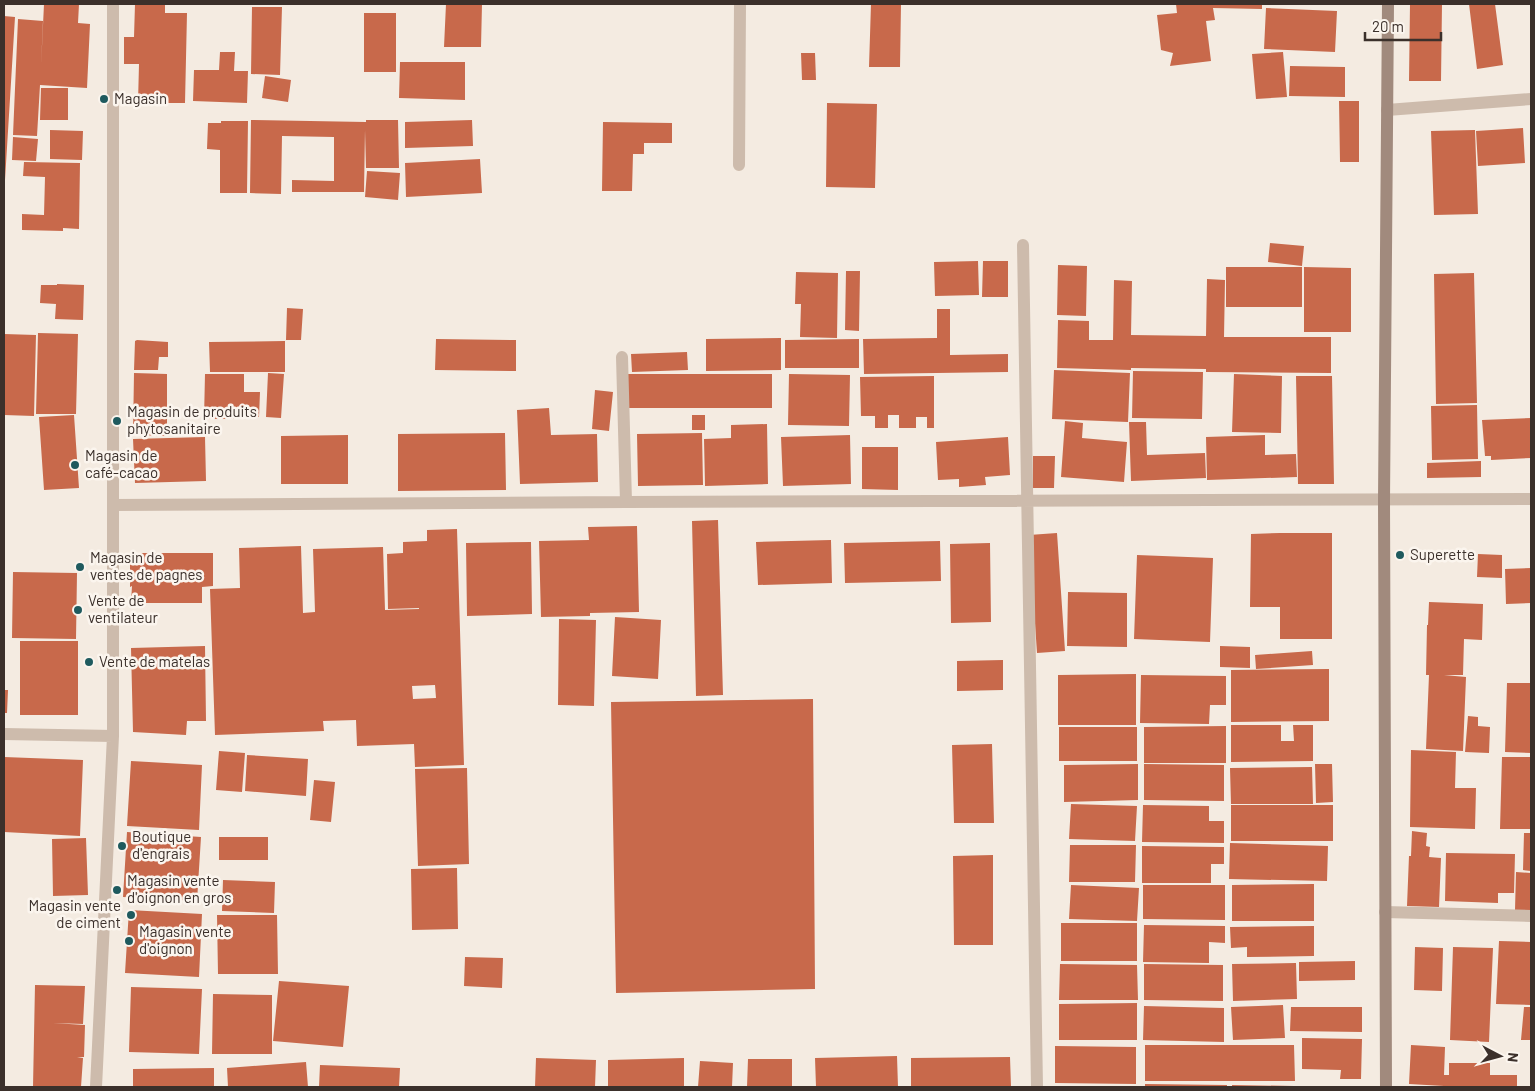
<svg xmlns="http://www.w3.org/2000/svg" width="1535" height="1091" font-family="Barlow,sans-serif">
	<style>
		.building { fill: #c8694b; fill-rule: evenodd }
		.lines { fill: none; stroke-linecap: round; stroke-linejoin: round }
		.street { stroke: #cdbbac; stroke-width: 12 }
		.secondary { stroke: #a18a7d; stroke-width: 12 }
		.poi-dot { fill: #1f5a5e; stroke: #fbf5ee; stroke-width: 2 }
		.labels { text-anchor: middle; stroke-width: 5; stroke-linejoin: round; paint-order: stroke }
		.poi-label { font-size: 15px; fill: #3b302b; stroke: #fbf5ee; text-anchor: start }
	</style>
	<rect width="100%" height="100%" fill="#f4ebe1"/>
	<path class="building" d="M44,4h35l-1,19 12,1 -3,64 -47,-3 -3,51 -24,-1 5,-116 25,2 -2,46z
		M135,4h30v9h22l-2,90h-47l1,-39h-15v-27h10z
		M446,4h36l-1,43h-37z
		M871,4h30l-1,63h-31z
		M1176,4h86v5l-49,-1 2,12 -9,1 5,40 -41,5 3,-13 -12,-3 -4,-35 20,-2z
		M1410,4h32l-1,77h-32z
		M1469,4h26l8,61 -26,4z
		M252,7h30l-2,68 -29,-1z
		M1266,8l71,3 -2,41 -71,-3z
		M364,13h32v59h-32z
		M4,16l11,1 -10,163h-1z
		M220,52h15l-1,19h14l-1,32 -54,-2 1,-31h25z
		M1283,52l4,45 -31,2 -4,-45z
		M801,53h14l1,27h-14z
		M400,62h65v38l-66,-2z
		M1290,66l55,1v30l-56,-1z
		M265,76l26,4 -3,22 -26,-4z
		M41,88h27v32h-28z
		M1339,101h20v61h-19z
		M827,103l50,1 -2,84 -49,-1z
		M251,120l115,2v-2h32l1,48h-33l-1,-38 -1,62h-72v-12l42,1v-44l-52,-1 -1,58 -31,-1z
		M472,120l1,26 -68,2v-26z
		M221,121h27l-1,72h-27v-43l-13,-1 1,-26h13z
		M603,122l69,1v20h-28v11h-11l-1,37h-30z
		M1523,128l2,35 -47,3 -2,-35z
		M50,130l33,1 -1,29 -32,-1z
		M1475,130l3,84 -44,1 -3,-84z
		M13,137l25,2 -2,22 -24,-1z
		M480,159l2,34 -76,4 -1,-34z
		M24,162l56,1 -1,66 -16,-1v3l-41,-1v-16l22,1 1,-38 -22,-1z
		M367,171l33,2 -2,27 -33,-3z
		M1270,243l34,3 -2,20 -34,-4z
		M978,261l1,34 -44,1 -1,-34z
		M983,261h25v36h-26z
		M1058,265l29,1 -1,50 -29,-1z
		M1226,267h76v40h-76z
		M1304,267l47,1v64h-47z
		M846,271h14l-1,60 -14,-1z
		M796,272l42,1 -1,65 -37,-1 1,-33h-6z
		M1474,273l3,130 -41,1 -2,-130z
		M1207,279l18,1 -1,57h107v36l-125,-1v-3l-75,-1v2l-74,-2 1,-48 31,1v19h24l1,-60 18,1 -1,54 75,1z
		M57,284l27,1 -1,35 -28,-1 1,-15 -16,-1 1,-18h16z
		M287,308l16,1 -2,31h-15z
		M937,309h13v46l58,-1v18l-144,2 -1,-35 74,-1z
		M38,333l40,1 -2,80h-40z
		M4,334l32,1 -2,81 -30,-1z
		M781,338v32l-75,1v-32z
		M436,339l80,1v31l-81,-1z
		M859,339v29h-74v-28z
		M137,340l31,2v15h-9l-1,13h-24l1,-29z
		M285,341v31h-75l-1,-30z
		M687,352l1,18 -56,2 -1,-18z
		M1054,370l76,3 -2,49 -76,-3z
		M1133,371l70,1 -1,47 -70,-1z
		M134,373l33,1v62l-34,-1z
		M268,373l16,1 -3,44 -15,-1z
		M205,374h39v18h16l-1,25h-15v2h-40z
		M628,374h144v34h-144z
		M789,374l61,1 -1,51 -61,-1z
		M1234,374l48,2 -1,57 -49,-1z
		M934,376v52h-7v-11h-11v11h-17v-13h-11v13h-13v-12h-14l-1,-39z
		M1296,376h36l2,108h-36z
		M595,390l18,2 -4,39 -17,-2z
		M1477,405l1,54 -46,1 -1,-54z
		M549,408l2,27 46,-1 1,48 -78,2 -3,-74z
		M74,415l5,73 -35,2 -5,-73z
		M692,415h13v15h-13z
		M1531,418v40l-40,2v-4h-6l-3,-36z
		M1065,421l18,2 -1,15 45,4 -3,40 -63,-5z
		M1129,422h17l1,33 58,-2 1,25 -75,3z
		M767,424l1,60 -63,2 -1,-47 27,-1v-13z
		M505,433l1,57 -108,1v-57z
		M702,433l1,52 -65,1 -1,-52z
		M348,435v49h-67v-48z
		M850,435l1,49 -68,2 -2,-49z
		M1265,435v20l31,-1 1,23 -90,3 -1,-43z
		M205,437l1,44 -71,2 -2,-44z
		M1008,437l2,38 -25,2 1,8 -27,2v-8l-21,1 -2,-38z
		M862,447h36v43l-36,-1z
		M1033,456h22l-1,32h-21z
		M1481,461v16l-54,1v-15z
		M718,520l5,175 -27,1 -4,-175z
		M637,526l2,86 -49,1v3l-49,1 -2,-76 50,-1 -1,-13z
		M457,529l7,236 -49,2 -1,-23 -57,2 -1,-26 -33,1 1,10 -109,4 -5,-146 30,-1 -1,-40 62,-2 2,67 12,-1 -2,-63 70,-2 2,63 34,-1v-1l-31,1 -1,-55 16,-1v-11l24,-1v-11zM435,685l1,13 -23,1 -1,-13z
		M1057,533l8,118 -28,2 -8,-118z
		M1280,533h52v106h-52v-32h-30l1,-73z
		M831,540l1,43 -74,2 -2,-43z
		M940,541l1,40 -96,2 -1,-40z
		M531,542l1,72 -65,2 -1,-73z
		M990,543l1,79 -40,1 -1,-79z
		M130,553h83v33l-11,1v16h-71l1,-17 -2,1z
		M1478,554l24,1v23l-25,-1z
		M1137,555l76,3 -3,84 -76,-3z
		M1531,568v35l-25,1 -1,-35z
		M13,572l64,1 -1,66 -64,-1z
		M1068,592l59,1v54l-60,-1z
		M1429,602l54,2 -1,36 -18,-1 -1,36h-19l22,2 -3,74 -37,-2 3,-74h-3l1,-50h1z
		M615,617l46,3 -3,59 -46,-3z
		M559,619l37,1 -2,86 -36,-1z
		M20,641h58v74h-58z
		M205,646l1,75h-19l-1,14 -53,-3 -2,-84z
		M1220,646l30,1v21l-30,-1z
		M1312,651l1,14 -57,4 -1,-14z
		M1003,660v30l-46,1v-30z
		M1329,669v52l-98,1v-52z
		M1136,674v51h-78v-50z
		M1141,675l85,1v29h-16l-1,19 -69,-1z
		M1507,683h24v70l-26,-1z
		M4,690h4l-1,23h-3z
		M813,699l2,290 -199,4 -5,-291z
		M1468,716l10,1v9l12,1 -1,26 -24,-1z
		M1231,725h50v16h13l-1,-16h20v36l-82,1z
		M1226,726v37h-82v-36z
		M1059,727h78v34h-78z
		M992,744l2,79h-40l-2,-78z
		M1411,750l45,2 -1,36h21l-1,41 -65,-2z
		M219,751l26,2 -3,39 -26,-2z
		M247,755l61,4 -2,37 -61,-5z
		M4,757l79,3 -3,76 -76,-4z
		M1502,757h29v72h-31z
		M131,761l71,4 -3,65 -72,-4z
		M1138,764v36l-74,2v-37z
		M1144,764l80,1v36l-80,-1z
		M1315,764h17l1,38 -17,1z
		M1312,767l1,37h-82l-1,-36z
		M467,768l2,96 -51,2 -3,-97z
		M314,780l21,2 -4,40 -21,-2z
		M1071,804l66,2 -2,35 -66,-2z
		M1143,805l66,1v15h15v22l-82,-1z
		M1231,805h102v36h-102z
		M1412,831l15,2 -1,13 4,1 -1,10 12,1 -2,49 -32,-1 2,-50h2z
		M127,832l74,5 -4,64 -74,-4z
		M1524,833h7v38l-8,-1z
		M219,837h49v23h-49z
		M86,838l2,57 -35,1 -1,-57z
		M1230,843l98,3 -1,35 -98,-2z
		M1070,845h66l-1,37h-66z
		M1142,846l82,1v17h-13v19h-69z
		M1446,853l69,1 -1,39h-16v10l-53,-2z
		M993,855v90h-39l-1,-89z
		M457,868l1,61 -46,1 -1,-61z
		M1516,872l15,1v37h-16z
		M223,880l52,2 -1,31 -52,-2z
		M1314,884v37h-82v-36z
		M1071,885l68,3 -2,33 -68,-2z
		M1143,885h82v35l-82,-1z
		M129,910l73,4 -3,63 -74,-4z
		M217,915h60l1,59h-60z
		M1061,923h76v38h-76z
		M1144,925l81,1v17l-16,-1v21l-66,-1z
		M1314,926v30l-67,1v-10l-16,1 -1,-21z
		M1499,941l32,1v63l-35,-1z
		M1415,947l28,1 -1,43 -28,-1z
		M1453,947l40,1 -4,94 -39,-2z
		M465,957l38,1 -1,30 -38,-2z
		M1355,961v19l-56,1v-19z
		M1296,963l1,36 -64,2 -1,-37z
		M1060,964l77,1 1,35h-79z
		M1144,964l79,1v36l-79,-1z
		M279,981l70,5 -6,61 -70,-6z
		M35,985l50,1 -2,38 -30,-1 32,2 -1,32h-7l6,1 -2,29h-48z
		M131,987l71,2 -3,65 -70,-2z
		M213,994l59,1v59h-60z
		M1137,1003v37h-78v-36z
		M1283,1005l2,33 -52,2 -2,-33z
		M1144,1006l80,2v34l-81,-2z
		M1291,1007h71v25l-72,-1z
		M1524,1007h7v33h-10z
		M1302,1038l60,1 -1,40h-21l1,-9 -39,-1z
		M1145,1045h149l1,36h-150z
		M1411,1045l34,2 -1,28h5v-12h41v12h27v12h-73v-1l-35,-2z
		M1055,1046l81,1v37l-81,-1z
		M897,1056l1,31h-82l-1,-29z
		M1010,1057l1,30h-100v-29z
		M536,1058l60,2 -1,27h-60z
		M684,1058v29h-76v-27z
		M748,1059h44v28h-45z
		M700,1061l33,2 -1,24h-34z
		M306,1062l2,25h-80l-1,-19z
		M320,1065l80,3 -1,19h-80z
		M214,1068v19h-81v-18z
		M1145,1084l82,1v2h-82z
		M1232,1085l62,1v1h-62z"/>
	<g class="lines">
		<path class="street" d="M1387,110l144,-11
			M739,165l1,-161
			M1023,245l14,842
			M622,357l4,145
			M113,505l513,-3 905,-3
			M4,734l109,2
			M1385,912l146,4
			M96,1087l17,-351v-732"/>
		<path class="secondary" d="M1386,1087l-2,-587 4,-496"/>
	</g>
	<g class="poi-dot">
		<circle cx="104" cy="99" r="5"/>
		<circle cx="117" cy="421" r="5"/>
		<circle cx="75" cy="465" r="5"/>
		<circle cx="1400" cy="555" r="5"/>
		<circle cx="80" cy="567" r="5"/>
		<circle cx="78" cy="610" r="5"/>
		<circle cx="89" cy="662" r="5"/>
		<circle cx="122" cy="846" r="5"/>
		<circle cx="117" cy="890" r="5"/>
		<circle cx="131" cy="915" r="5"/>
		<circle cx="129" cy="941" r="5"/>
	</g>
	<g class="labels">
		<g class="poi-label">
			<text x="114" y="104">Magasin</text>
			<text x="127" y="417">Magasin de produits<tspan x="127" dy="17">phytosanitaire</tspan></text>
			<text x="85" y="461">Magasin de<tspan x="85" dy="17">café-cacao</tspan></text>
			<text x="1410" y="560">Superette</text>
			<text x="90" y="563">Magasin de<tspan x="90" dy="17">ventes de pagnes</tspan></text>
			<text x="88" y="606">Vente de<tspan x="88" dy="17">ventilateur</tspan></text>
			<text x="99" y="667">Vente de matelas</text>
			<text x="132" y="842">Boutique<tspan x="132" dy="17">d'engrais</tspan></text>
			<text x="127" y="886">Magasin vente<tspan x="127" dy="17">d'oignon en gros</tspan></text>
			<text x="121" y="911" text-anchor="end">Magasin vente<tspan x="121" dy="17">de ciment</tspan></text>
			<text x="139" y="937">Magasin vente<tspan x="139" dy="17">d'oignon</tspan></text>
		</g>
	</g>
	<rect width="1535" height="1091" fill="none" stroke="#3b302b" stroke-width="10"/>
	<g transform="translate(1500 1056) rotate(96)" stroke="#fbf5ee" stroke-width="4" paint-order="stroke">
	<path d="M0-4L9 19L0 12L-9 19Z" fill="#3b302b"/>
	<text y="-8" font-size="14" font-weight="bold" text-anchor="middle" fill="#3b302b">N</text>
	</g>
	<path d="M1365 32v8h76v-8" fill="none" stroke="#3b302b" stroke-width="2.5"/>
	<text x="1372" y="32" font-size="15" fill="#3b302b" stroke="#fbf5ee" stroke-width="4" paint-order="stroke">20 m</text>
</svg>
